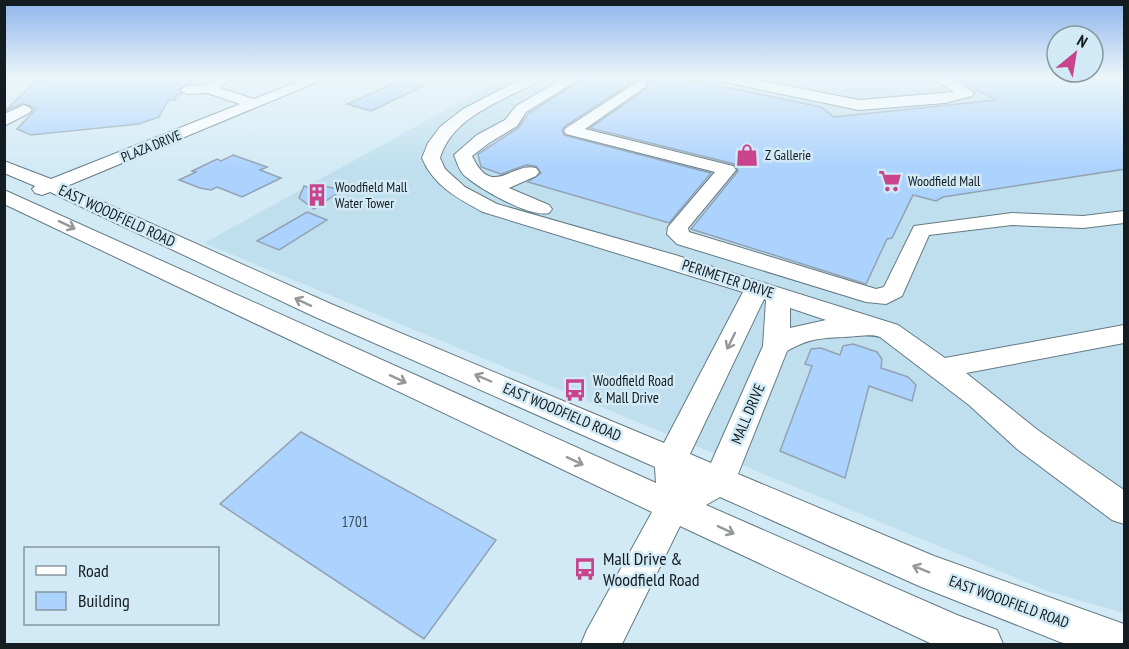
<svg xmlns="http://www.w3.org/2000/svg" width="1129" height="649" font-family="'PT Sans Narrow',sans-serif">
	<style>
		.built { fill: #bfdfee }
		.building { fill: #acd2fe; stroke: #93a2b3; stroke-width: 1.5 }
		.lines { fill: none; stroke-linecap: round; stroke-linejoin: round }
		.minor-casing { stroke: #647a84; stroke-width: 2 }
		.minor { fill: #fff; fill-rule: evenodd }
		.oneway { stroke: #95999b }
		.labels { text-anchor: middle; stroke-width: 5; stroke-linejoin: round; paint-order: stroke }
		.far-street-label { font-size: 14px; fill: #131c20; stroke: #d2eaf5 }
		.far-poi-label { font-size: 14px; fill: #131c20; stroke: #d2eaf5; text-anchor: start }
		.street-label { font-size: 15px; fill: #131c20; stroke: #d2eaf5 }
		.poi-label { font-size: 15px; fill: #131c20; stroke: #d2eaf5; text-anchor: start }
		.near-number-label { font-size: 15px; fill: #394a58 }
		.near-poi-label { font-size: 18px; fill: #131c20; stroke: #d2eaf5; text-anchor: start }
	</style>
	<rect width="100%" height="100%" fill="#d2eaf5"/>
	<path class="built" d="M506,77h618v536l-74,-21 -846,-349z"/>
	<path class="building" d="M193,77l-3,7 -12,5 4,5h-5l-2,6h-7l-9,17 -20,7 -108,11 -14,-6 19,-20 -13,-6 -18,8 31,-30 9,-1 2,-2z
		M585,77l54,1 -74,48 -3,4 2,5 147,38 -42,50 -141,-41 13,-9 -5,-7 -10,-1 -25,9 -20,-7 -3,-13 40,-26 10,-14z
		M660,77h16l145,30 13,10 162,-17 -42,-23h171v92l-182,28 -7,4 -23,-6 -21,43 -5,1 -21,45 -175,-55 47,-58 -4,-7 -144,-36 56,-39 3,-6 -6,-4 11,2z
		M397,82l26,4 -52,25 -24,-7z
		M233,155l34,12 -7,3 21,8 -39,19 -25,-10 -6,3 -11,-2 -21,-8 17,-8 -4,-1 25,-12 4,2z
		M304,186l6,2 14,-2 18,4 -28,19 -15,-11z
		M307,212l20,8 -48,30 -22,-9z
		M853,344l24,8 5,7 -1,9 27,9 8,8 -4,16 -43,-15 -24,92 -65,-27 32,-85 -7,-2 6,-15 10,-1 19,7 3,-9z
		M301,432l195,108 -72,99 -204,-135z"/>
	<g class="lines">
		<g class="minor-casing">
			<path id="minor" d="M218,77h10l2,3 -10,8 34,11 55,-22h20l-262,109 264,118 333,139 79,-151 -260,-80c-26,-14 -49,-26 -61,-54l6,-15 12,-16 23,-18 62,-32h18c-7,8 -19,11 -28,16 -30,15 -65,31 -75,65l5,11 20,18 32,17 178,51 223,70 47,33 179,-33v18l-158,30 73,58 85,59v34l-12,-4 -95,-71 -48,-44 -89,-68c-10,-3 -13,-1 -23,-1 -29,3 -43,-1 -70,15l-49,123 196,82 190,68v20h-56l-8,-2 -141,-56 -199,-89 -14,8 251,110 40,15 6,14h-71l-252,-118 -58,118h-41l6,-14 65,-118 -648,-308v-14l652,293 -1,-16 -342,-151 -263,-124 -8,3 -7,-2 -3,-4 3,-3 -31,-13v-12l47,18 189,-75 -33,-11 -20,1 -7,-4 7,-4 18,-1zM764,299l2,1 -3,46 -52,117 -21,-9zM790,308l36,12 -36,8z
				M565,77h18l-57,35 -9,14 -28,17 -17,13c20,43 39,6 64,12l3,4 -3,4 -27,12 40,17 3,4 -3,4c-19,5 -69,-24 -84,-37 -6,-5 -8,-14 -11,-21l23,-20 28,-15 11,-14z
				M712,77h29l118,23 95,-8 -23,-15h18l25,16 -2,3 -27,7 -86,7 -140,-29z
				M640,80l7,4 -2,3 -60,42 148,37 3,4 -48,58 1,4 187,57 8,-2 30,-61 98,-13 71,3 41,-5v12l-41,5 -71,-3 -83,10 -27,61 -16,8 -20,-2 -189,-58 -10,-10 1,-7 47,-55 -149,-38 -2,-3 2,-3z
				M24,105l5,2 3,3 -3,3 -25,13v-12z"/>
		</g>
		<use href="#minor" class="minor"/>
	</g>
	<defs><path id="oneway-shaft" d="M-6 0H5M1.5-3L5.5 0L1.5 3" fill="none" stroke-width="1.6" stroke-linecap="round" stroke-linejoin="round" transform="scale(1.5)"/></defs>
	<g class="oneway">
		<use href="#oneway-shaft" transform="translate(67 225) rotate(25)"/>
		<use href="#oneway-shaft" transform="translate(303 302) rotate(-155)"/>
		<use href="#oneway-shaft" transform="translate(731 341) rotate(116)"/>
		<use href="#oneway-shaft" transform="translate(483 378) rotate(-157)"/>
		<use href="#oneway-shaft" transform="translate(398 379) rotate(25)"/>
		<use href="#oneway-shaft" transform="translate(575 461) rotate(25)"/>
		<use href="#oneway-shaft" transform="translate(726 530) rotate(25)"/>
		<use href="#oneway-shaft" transform="translate(921 569) rotate(-158)"/>
	</g>
	<linearGradient id="sky" x2="0" y2="1"><stop stop-color="#8eb3ec"/><stop offset="0.46" stop-color="#ebf6fa"/><stop offset="1" stop-color="#ebf6fa" stop-opacity="0"/></linearGradient>
	<rect width="1129" height="168" fill="url(#sky)"/>
	<defs>
		<g id="shop-bare" transform="scale(1.8)"><path d="M-5-2.5h2.3a2.7 3.5 0 0 1 5.4 0H5L5.5 6h-11ZM-1.5-2.5h3a1.5 2.3 0 0 0-3 0Z" fill="#c8458d" stroke="#d2eaf5" stroke-width="2.5" paint-order="stroke"/></g>
		<g id="supermarket-bare" transform="scale(1.8)"><path d="M-6-5.5h2.5l.6 2H6L4.5 2H-2.5L-4.4-4H-6ZM-1.5 3.2a1.3 1.3 0 1 0 .1 0ZM3 3.2a1.3 1.3 0 1 0 .1 0Z" fill="#c8458d" stroke="#d2eaf5" stroke-width="2.5" paint-order="stroke"/></g>
		<g id="building-bare" transform="scale(1.8)"><path d="M-4-6H4V6H1V3H-1V6H-4ZM-2.5-4.3h1.7v1.8h-1.7ZM.8-4.3h1.7v1.8H.8ZM-2.5-1h1.7V.8h-1.7ZM.8-1h1.7V.8H.8Z" fill="#c8458d" stroke="#d2eaf5" stroke-width="2.5" paint-order="stroke"/></g>
		<g id="bus-bare" transform="scale(1.8)"><path d="M-5-6H5V4H4V6H2V4H-2V6H-4V4H-5ZM-3.5-4V0h7V-4ZM-3.5 1.2v1.5H-2V1.2ZM2 1.2v1.5H3.5V1.2Z" fill="#c8458d" stroke="#d2eaf5" stroke-width="2.5" paint-order="stroke"/></g>
	</defs>
	<g fill-rule="evenodd">
		<use href="#shop-bare" x="747" y="155"/>
		<use href="#supermarket-bare" x="890" y="181"/>
		<use href="#building-bare" x="317" y="195"/>
		<use href="#bus-bare" x="575" y="390"/>
		<use href="#bus-bare" x="585" y="569"/>
	</g>
	<g class="labels">
		<g class="far-street-label">
			<text transform="translate(151 146) rotate(-22)" y="5">PLAZA DRIVE</text>
		</g>
		<g class="far-poi-label">
			<text x="765" y="160">Z Gallerie</text>
			<text x="908" y="186">Woodfield Mall</text>
			<text x="335" y="192">Woodfield Mall<tspan x="335" dy="16">Water Tower</tspan></text>
		</g>
		<g class="street-label">
			<text transform="translate(117 216) rotate(25)" y="5">EAST WOODFIELD ROAD</text>
			<text transform="translate(728 279) rotate(18)" y="5">PERIMETER DRIVE</text>
			<text transform="translate(562 412) rotate(23)" y="5">EAST WOODFIELD ROAD</text>
			<text transform="translate(748 414) rotate(-67)" y="5">MALL DRIVE</text>
			<text transform="translate(1009 602) rotate(20)" y="5">EAST WOODFIELD ROAD</text>
		</g>
		<g class="poi-label">
			<text x="593" y="386">Woodfield Road<tspan x="593" dy="17">&amp; Mall Drive</tspan></text>
		</g>
		<g class="near-number-label">
			<text x="355" y="527">1701</text>
		</g>
		<g class="near-poi-label">
			<text x="603" y="565">Mall Drive &amp;<tspan x="603" dy="21">Woodfield Road</tspan></text>
		</g>
	</g>
	<rect width="1129" height="649" fill="none" stroke="#131c20" stroke-width="12"/>
	<rect x="24" y="547" width="195" height="78" fill="#d2eaf5" stroke="#8698a0" stroke-width="1.5"/>
	<rect x="36" y="566" width="30" height="9" fill="#ffffff" stroke="#8698a0" stroke-width="1.5"/>
	<text x="78" y="577" font-size="18" fill="#131c20">Road</text>
	<rect x="36" y="592" width="30" height="18" fill="#acd2fe" stroke="#8698a0" stroke-width="1.5"/>
	<text x="78" y="607" font-size="18" fill="#131c20">Building</text>
	<g transform="translate(1075 54) rotate(30)"><circle r="28" fill="#d2eaf5" stroke="#8698a0" stroke-width="1.5"/>
	<path d="M0-4.5L10 22L0 15L-10 22Z" fill="#c8458d"/>
	<text y="-9" font-size="16" font-weight="bold" text-anchor="middle" fill="#131c20">N</text>
	</g>
</svg>
